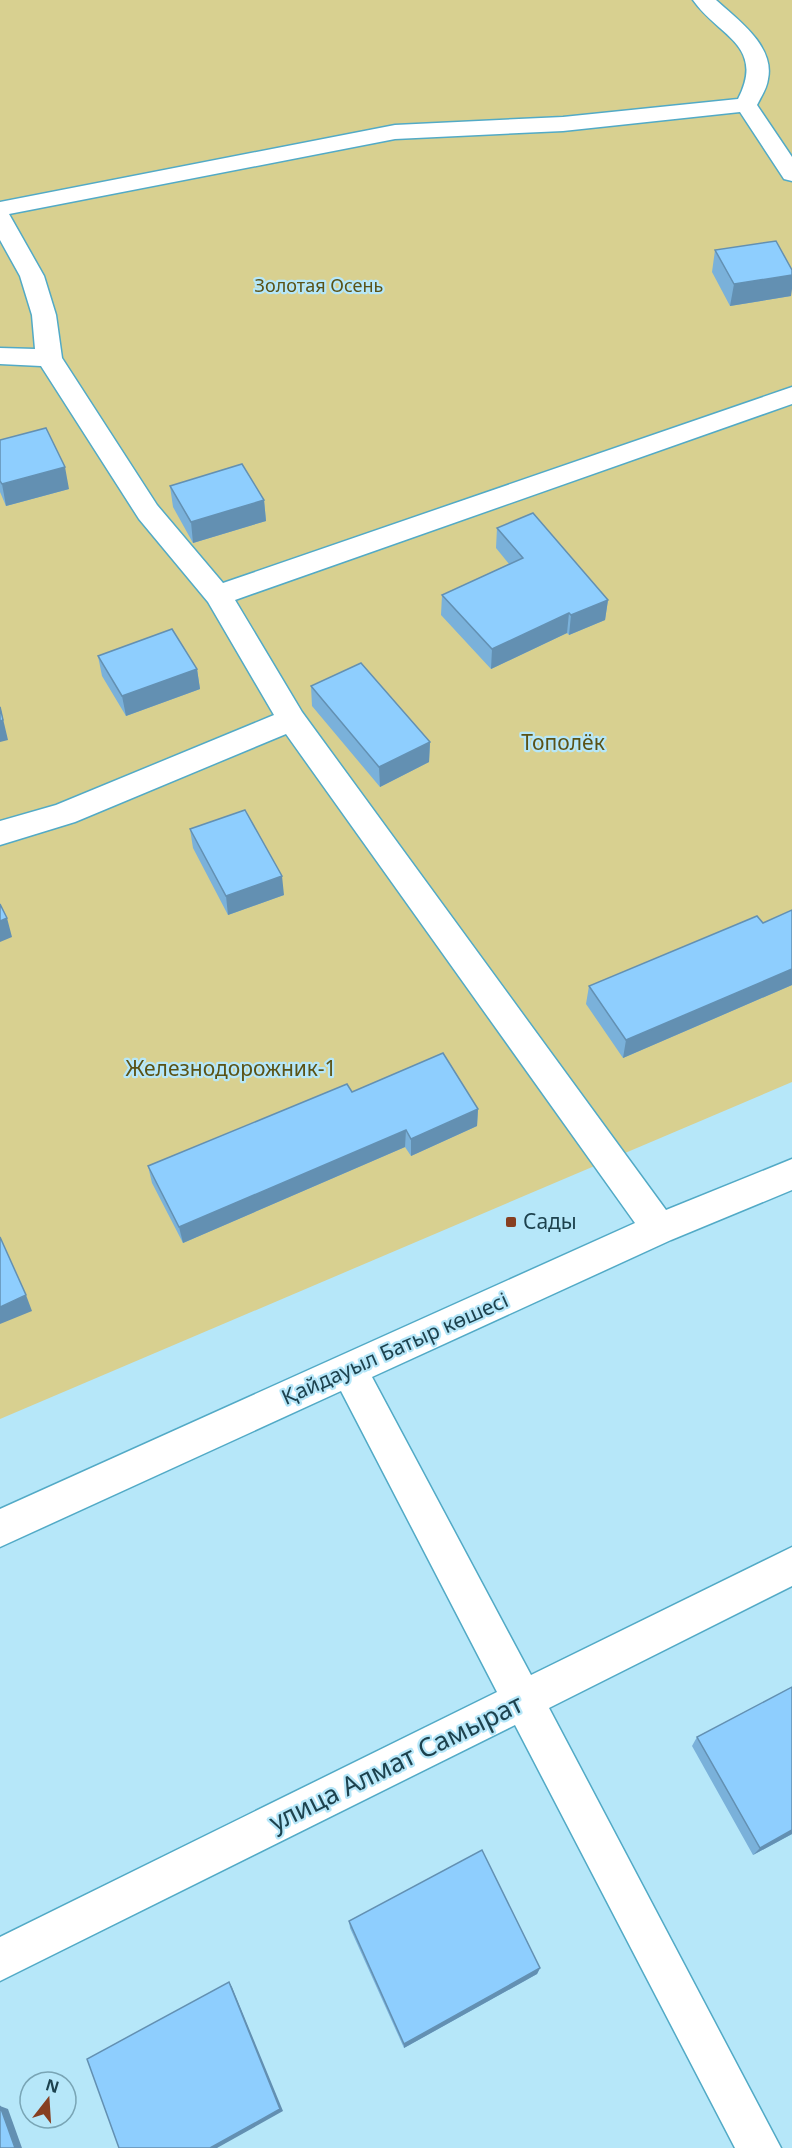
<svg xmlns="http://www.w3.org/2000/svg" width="792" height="2148" font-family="'Noto Sans',sans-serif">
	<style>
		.green { fill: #d8d090 }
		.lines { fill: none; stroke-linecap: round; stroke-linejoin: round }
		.minor-casing { stroke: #52aac6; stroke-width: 3 }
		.minor { fill: #fff; fill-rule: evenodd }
		.wall { fill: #7ab1da }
		.shaded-wall { fill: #6390b2 }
		.building { fill: #8ecefe; stroke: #6390b2; stroke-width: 1.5 }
		.poi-dot { fill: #873f21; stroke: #b6e7f9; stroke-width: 2 }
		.labels { text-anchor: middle; stroke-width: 4.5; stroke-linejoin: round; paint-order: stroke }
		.far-park-label { font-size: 18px; fill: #5a5216; stroke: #b6e7f9 }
		.park-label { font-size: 21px; fill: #5a5216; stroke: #b6e7f9 }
		.poi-label { font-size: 21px; fill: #1d424e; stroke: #b6e7f9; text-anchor: start }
		.street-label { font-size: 21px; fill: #1d424e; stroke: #b6e7f9 }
		.near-street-label { font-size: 26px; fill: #1d424e; stroke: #b6e7f9 }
	</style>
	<rect width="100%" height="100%" fill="#b6e7f9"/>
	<path class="green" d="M0,0h792v1082l-792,337z"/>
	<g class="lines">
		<g class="minor-casing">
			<path id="minor" d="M693,0h23c21,19 59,46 52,79 -1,9 -7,18 -11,26l35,52v24l-8,-2 -44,-67 -177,19 -168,8 -386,75 35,62 12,39 6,43 95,147 66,78 569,-196v17l-557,196 67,112 364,498 126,-51v31l-121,50 -299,137 159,298 261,-128v39l-243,122 232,440h-46l-220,-423 -515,256v-44l497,-245 -156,-301 -341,156v-38l635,-286 -349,-489 -211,88 -75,23v-24l56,-16 218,-90 -66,-113 -69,-83 -98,-153 -41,-2v-16l35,1 -3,-34 -12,-39 -20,-36v-38l395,-77 168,-8 175,-18c28,-54 -20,-63 -45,-99z"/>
		</g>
		<use href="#minor" class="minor"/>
	</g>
	<path class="wall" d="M715,250l76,46 -61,10 -18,-34z
		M0,440l69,49 -63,17 -6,-14z
		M170,486l94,14 2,21 -73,22 -20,-36z
		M497,528l111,72 -3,20 -36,15 -2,-2 -76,36 -50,-54 1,-20 67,-31 -13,-16z
		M98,656l99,13 3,20 -74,27 -24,-40z
		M311,686l119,56 -1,20 -49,25 -68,-81z
		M190,829l94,66 -56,20 -35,-67z
		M792,910v75l-169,73 -37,-54 3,-18 174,-63z
		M352,1092l126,17 -1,17 -66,30 -6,-9 -222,96 -31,-60 -4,-17z
		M697,1737l95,97 -39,21 -61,-109z
		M349,1921l191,47 -3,6 -133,74 -54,-120z"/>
	<path class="shaded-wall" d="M792,275v14l-1,7 -61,10 4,-22z
		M65,467l4,22 -63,17 -4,-22z
		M264,500l2,21 -73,22 -2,-21z
		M608,600l-3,20 -36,15 2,-20z
		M569,613l-2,20 -76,36 1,-20z
		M197,669l3,20 -74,27 -4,-20z
		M0,706l8,34 -8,2z
		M430,742l-1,20 -49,25 -1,-20z
		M282,876l2,19 -56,20 -2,-19z
		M7,918l5,19 -12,5v-21z
		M792,969v16l-169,73 3,-18z
		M478,1109l-1,17 -66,30v-17z
		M406,1130l-1,17 -222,96 -4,-16z
		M26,1295l6,16 -32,13v-17z
		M792,1830v4l-39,21 7,-7z
		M540,1968l-3,6 -133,74v-4z
		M229,1982l3,5 51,124 -66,37h-7z
		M0,2106l8,3 14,39h-7z"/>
	<path class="building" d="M776,241l16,29v5l-58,9 -19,-34z
		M46,428l19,39 -63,17 -2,-3v-41z
		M242,464l22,36 -73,22 -21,-36z
		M533,513l75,87 -37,15 -2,-2 -77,36 -50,-54 81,-37 -26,-30z
		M172,629l25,40 -75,27 -24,-40z
		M361,663l69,79 -51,25 -68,-81z
		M0,707l3,13 -3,1z
		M245,810l37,66 -56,20 -36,-67z
		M0,904l7,14 -7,3z
		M792,910v59l-166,71 -37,-54 168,-70 6,7z
		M443,1053l35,56 -67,30 -5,-9 -227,97 -31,-61 199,-82 5,8z
		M0,1237l26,58 -26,12z
		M792,1687v143l-32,18 -63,-111z
		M482,1850l58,118 -136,76 -55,-123z
		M229,1982l51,127 -70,39h-91l-32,-89z
		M0,2106l15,42h-15z"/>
	<rect class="poi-dot" x="505" y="1216" width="12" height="12" rx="3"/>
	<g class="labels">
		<g class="far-park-label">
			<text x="319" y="292">Золотая Осень</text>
		</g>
		<g class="park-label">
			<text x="563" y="750">Тополёк</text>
			<text x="231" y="1076">Железнодорожник-1</text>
		</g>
		<g class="poi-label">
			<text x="523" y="1229">Сады</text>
		</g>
		<g class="street-label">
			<text transform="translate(395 1349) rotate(-24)" y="7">Қайдауыл Батыр көшесі</text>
		</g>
		<g class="near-street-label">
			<text transform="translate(396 1763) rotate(-26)" y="9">улица Алмат Самырат</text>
		</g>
	</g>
	<g transform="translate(48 2100) rotate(17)"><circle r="28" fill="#b6e7f9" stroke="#79a5b5" stroke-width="1.5"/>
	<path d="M0-4.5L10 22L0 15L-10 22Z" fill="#873f21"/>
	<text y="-9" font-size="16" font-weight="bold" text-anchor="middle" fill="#1d424e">N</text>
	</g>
</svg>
